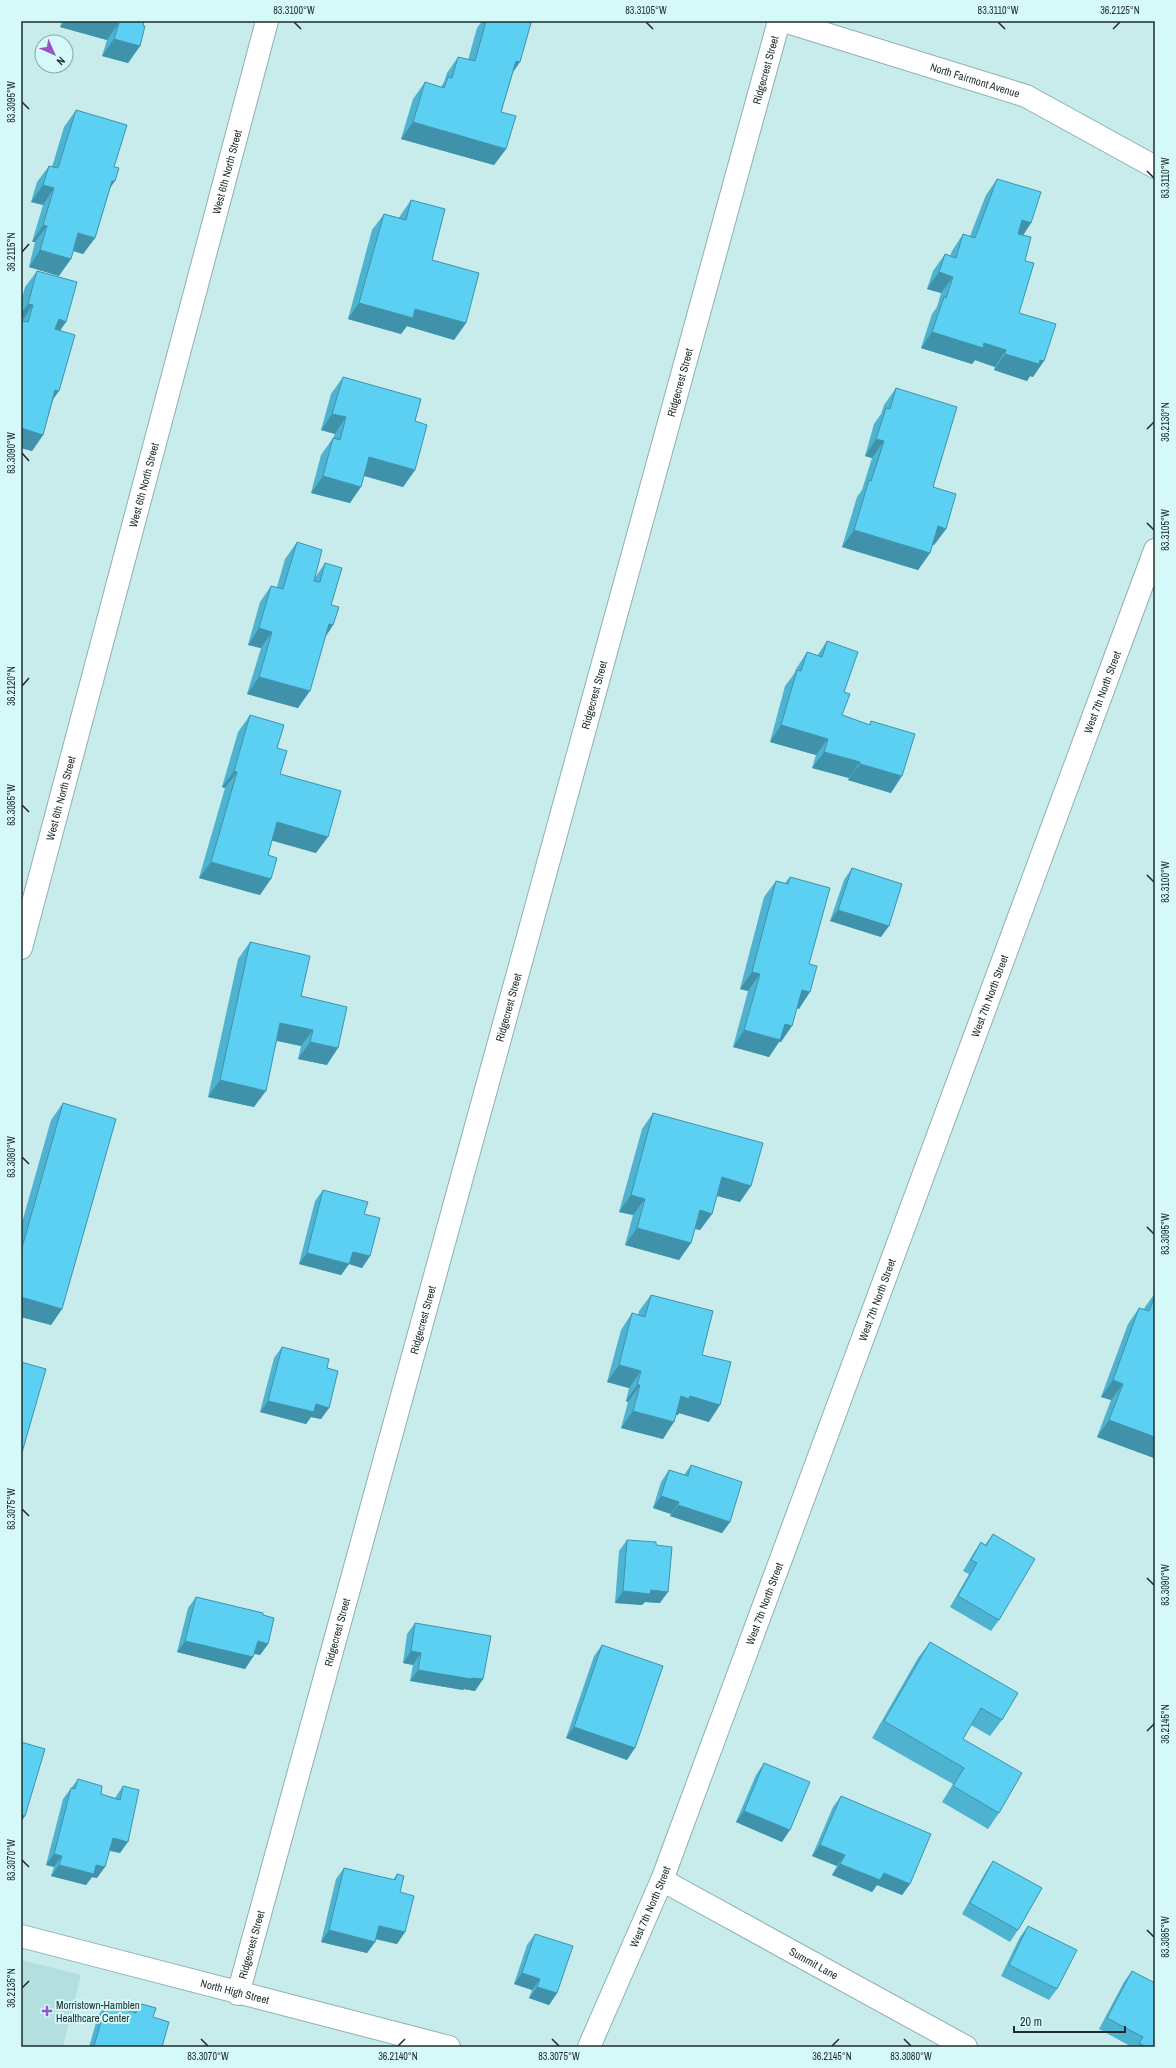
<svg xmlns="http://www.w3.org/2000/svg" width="1176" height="2068" font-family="'Archivo Narrow',sans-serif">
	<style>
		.built { fill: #b3dfe0 }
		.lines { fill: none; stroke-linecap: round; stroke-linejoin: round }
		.minor-casing { stroke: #8fb0b2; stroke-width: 24 }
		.minor { stroke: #fff; stroke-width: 22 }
		.wall { fill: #4eb3d1 }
		.shaded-wall { fill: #4092aa }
		.building { fill: #5bd0f3; stroke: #4092aa }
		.ticks { fill: none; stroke: #1e2c2c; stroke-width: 1.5 }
		.poi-dot { fill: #9854c8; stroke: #d5f8f9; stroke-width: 1.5 }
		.labels { text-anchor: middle; stroke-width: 4; stroke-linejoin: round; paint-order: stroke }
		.street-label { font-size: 11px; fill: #1e2c2c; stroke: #d5f8f9 }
		.poi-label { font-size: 11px; fill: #1e2c2c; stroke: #d5f8f9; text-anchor: start }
		.neatline { fill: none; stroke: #1e2c2c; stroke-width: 1.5 }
		.ticks-label { font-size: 10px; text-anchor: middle; fill: #1e2c2c }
	</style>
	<rect width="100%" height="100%" fill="#c8ebec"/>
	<path class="built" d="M21,1960l60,15 -18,72h-42z"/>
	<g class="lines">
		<g class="minor-casing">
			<g id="minor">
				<path id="s1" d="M784,21l242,75 129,71"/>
				<path id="s2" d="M21,948l246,-927"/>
				<path id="s3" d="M662,1880l304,167"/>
				<path id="s4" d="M21,1936l428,111"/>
				<path id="s5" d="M238,1994l541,-1973"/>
				<path id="s6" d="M589,2047l73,-167 493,-1330"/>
			</g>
		</g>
		<use href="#minor" class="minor"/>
	</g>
	<path class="wall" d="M60,21h84l-1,5 -3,20 -12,17 -26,-7 5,-16 -47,-13 2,-6z
		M482,21h41l-10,51 -12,40 5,37 -12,16 -93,-26 12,-40 12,-17 16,5 3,-5 3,-9 11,-16 10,3 9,-32z
		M76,110l38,57 -4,22 -15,49 -12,16 -10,-3 -14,25 -30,-9 6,-25h-3l11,-37 -12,-3 6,-20 12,-16 3,1 12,-40z
		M997,179l34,44 -8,12 2,26 -6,52 14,64 -3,-1 -3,5 -33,-11 1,-3 -20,-7 -3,4 -51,-16 11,-34 5,-7 4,-14 -14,-4 6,-18 12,-17 5,2 2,-5 11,-17 7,2 16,-41z
		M411,200l21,60 34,63 -12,17 -47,-14 -6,8 -53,-15 24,-89 12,-16 15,4 1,-2z
		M37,271l29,51 -6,9 -7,69 -10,35 -11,16 -11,-3v-146l4,-15z
		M343,377l72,44v49l-12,17 -39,-11 -14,27 -39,-10 10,-38 12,-17 2,-4 -14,-4 10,-36z
		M896,388l37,99 13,42 -12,16h-2l-2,8 -12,17 -76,-23 15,-50 5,-7 10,-32 -7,-2 9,-32 7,-10 3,-9z
		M297,542l17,37 11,-16 6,42 2,20 -7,11 -28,72 -51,-14 14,-46 -13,-3 12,-43 11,-16 6,1 8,-28z
		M827,641l17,51 -2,23 27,10 2,-4 20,72 -43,-13 1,-2 -37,-10 4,-13 -46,-13 15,-56 9,-12 2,-5 11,-17 10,4z
		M250,715l27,33 3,26 36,79 -44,-13 -4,15 -8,40 -61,-17 26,-90 -3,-1 16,-55z
		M852,868l29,69 -51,-16 14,-41z
		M790,877l19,87 -10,45 -2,-1 -16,34h-2l-10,15 -36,-10 15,-56 -8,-2 24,-92 12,-16 9,2z
		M250,942l51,54 26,69 -29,-6 3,-13 -24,-5 -23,66 -46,-10 30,-138z
		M63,1103l-1,206 -11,16 -30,-8v-91l30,-106z
		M653,1113l87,89 -23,-6 -5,18 -12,16 -5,-1 -4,14 -12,17 -54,-15 8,-30 -14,-3 23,-83z
		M323,1190l41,24 6,42 -8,12 -13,-4 -8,11 -42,-11 16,-63z
		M1155,1293v164l-1,1 -57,-21 14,-37 -10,-3 27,-73 11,-16 5,1 1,-2z
		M651,1295l51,60 7,67 -30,-9 -1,2h-2l-13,24 -42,-11 7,-26 -2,-1 3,-13 -22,-6 14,-52 11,-17 6,2 1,-4z
		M282,1347l45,21 2,40 -8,11 -10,-2 -5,7 -46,-12 14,-54z
		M691,1465l39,57 -8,11 -52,-17 1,-2 -18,-6 8,-26 8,-12 15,5z
		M993,1534l6,86 -8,11 -41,-24 19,-33 -6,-3 10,-17 8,-12 4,3z
		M627,1540l33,63 -15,-1 -3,3 -27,-2 4,-52z
		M196,1597l67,18 5,29 -8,11 -6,-1 -9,15 -68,-17 11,-44z
		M415,1623l68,56 -8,12 -11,-2 -1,1 -53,-9 3,-16 -10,-2 4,-29z
		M930,1642l72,78 -12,16 -19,-11 -8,14 36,74 -11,16 -46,-27 11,-18 -81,-46 46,-80z
		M602,1645l25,115 -61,-22 28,-82z
		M764,1763l18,79 -46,-20 20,-47z
		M78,1779l23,15 14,4 8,-12 -3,67 -11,-2 -12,27 -5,-1 -6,8 -35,-9 3,-9 -8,-2 17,-66z
		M841,1796l69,88 -8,11 -25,-10 -5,7 -40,-17 5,-9 -25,-10 21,-49z
		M993,1861l25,69 -8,12 -48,-28 23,-41z
		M344,1868l49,12 4,-6 8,58 -8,12 -22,-5v3l-8,11 -46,-11 15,-63z
		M1028,1926l29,63 -8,11 -48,-24 19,-39z
		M535,1934l22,59 -8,12 -20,-7 3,-8 -18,-6 13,-39z
		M1132,1971l23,76h-23l-33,-18 25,-47z
		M138,2003l15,14 9,30h-73l9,-31 8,-12 27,8z"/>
	<path class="shaded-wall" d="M65,21h45l9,2 -12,17 -47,-13z
		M114,39l26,7 -12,17 -26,-7z
		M516,61l4,1 -11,16z
		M413,122l93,27 -12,16 -93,-26z
		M112,181h3l-12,17z
		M43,185l11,3 -11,17 -12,-3z
		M1022,220l9,3 -11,17 -10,-3z
		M43,225l4,1 -12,16h-3z
		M78,233l17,5 -12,16 -16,-5z
		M40,250l31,9 -12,17 -30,-9z
		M939,272l14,5 -12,16 -14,-4z
		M359,303l56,6 51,14 -12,17 -47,-14 -6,8 -53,-15z
		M28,304l5,1 -11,16h-1v-8z
		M59,319l7,3 -12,16 -7,-2z
		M932,332l52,11 22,7 -11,17 -20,-7 -3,4 -51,-16z
		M1005,354l35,6 4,1 -11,16 -3,-1 -3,5 -33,-11z
		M55,390l4,1 -12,17z
		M332,414l14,3 -11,17 -14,-4z
		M21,428l22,7 -11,16 -11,-3z
		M876,439l8,2 -12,17 -7,-2z
		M369,457l46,13 -12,17 -45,-13z
		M323,476l38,11 -11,16 -39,-10z
		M938,526l8,3 -12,16 -8,-3z
		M854,530l76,23 -12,17 -76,-23z
		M329,624l4,1 -11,17z
		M259,628l13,4 -11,16 -13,-3z
		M259,677l51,14 -12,17 -51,-14z
		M781,725l47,14 -12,16 -46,-13z
		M824,752l36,10 -11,16 -37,-10z
		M860,764l42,12 -11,17 -43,-13z
		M234,771l3,1 -12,16 -3,-1z
		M277,822l51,15 -12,16 -50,-14z
		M211,862l60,17 -11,16 -61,-17z
		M838,910l51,16 -8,11 -51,-16z
		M752,972l8,2 -12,17 -8,-2z
		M802,990l8,2 -11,17 -9,-3z
		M280,1023l33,7 -12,16 -32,-7z
		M785,1024l7,2 -11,16h-2l-10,15 -36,-10 11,-17z
		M310,1042l28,6 -11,17 -29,-6z
		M220,1080l46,11 -12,16 -46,-10z
		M722,1177l29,9 -11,16 -30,-8z
		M631,1195l14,4 -12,16 -14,-3z
		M700,1210l12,4 -12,16 -12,-3z
		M637,1228l54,15 -12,17 -54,-15z
		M353,1252l17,4 -8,12 -13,-4 -8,11 -42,-11 8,-11z
		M21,1297l41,12 -11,16 -30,-8z
		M619,1365l22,6 -12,17 -22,-6z
		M1113,1380l10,4 -12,16 -10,-3z
		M637,1385h3l-12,17 -2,-1z
		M681,1396h9l30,9 -11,17 -30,-9 -1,2 -8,-2z
		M268,1401l48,3 13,4 -8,11 -10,-2 -5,7 -46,-12z
		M633,1411l41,11 -11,17 -42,-11z
		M1109,1420l46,17v20l-1,1 -57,-21z
		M661,1496l18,6 -8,12 -18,-6z
		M678,1505l52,17 -8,11 -52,-17z
		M651,1590l17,2 -8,11 -15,-1 -3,3 -27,-2 8,-12z
		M185,1641l68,16 -8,12 -68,-17z
		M258,1641l10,3 -8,11 -10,-3z
		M411,1651l10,2 -8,12 -10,-2z
		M418,1670l65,9 -8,12 -11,-2 -1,1 -53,-9z
		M574,1727l61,21 -8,12 -61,-22z
		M744,1811l46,19 -8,12 -46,-20z
		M21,1815l4,1 -4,6z
		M113,1838l15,4 -8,11 -15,-4z
		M820,1845l25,10 -8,11 -25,-10z
		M54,1854l8,2 -8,11 -8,-2z
		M840,1864l44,9 26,11 -8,11 -25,-10 -5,7 -40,-17z
		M59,1865h37l9,2 -8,11 -5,-1 -6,8 -35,-9z
		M379,1926l26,6 -8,12 -26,-6z
		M329,1930l46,12 -8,11 -46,-11z
		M522,1973l18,6 -8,11 -18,-6z
		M537,1987l20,6 -8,12 -20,-7z"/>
	<path class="building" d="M110,21h34l-1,5h2l-5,20 -26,-7 5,-16z
		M486,21h37l8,2 -11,39 -4,-1 -15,51 15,4 -10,33 -93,-27 12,-40 19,6 4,-11 4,1 6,-21 17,4z
		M76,110l51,15 -13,42 5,1 -4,13h-3l-17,57 -17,-5 -7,26 -31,-9 7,-24 -4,-1 11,-37 -11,-3 6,-19 9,2z
		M997,179l44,13 -10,31 -9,-3 -4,14 13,3 -6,24 9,2 -15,50 37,11 -12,37 -4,-1 -1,4 -34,-10 1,-4 -22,-7 -1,5 -51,-16 12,-35 2,1 7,-21 -14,-5 6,-18 11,4 7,-24 12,4z
		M411,200l34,9 -13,51 47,13 -13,50 -51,-14 -2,9 -54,-15 25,-89 22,6z
		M37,271l40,11 -11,40 -7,-3 -4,10 20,6 -16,56 -4,-1 -12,45 -22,-7v-107l7,1 5,-17 -5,-1z
		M343,377l78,22 -6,22 12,4 -12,45 -46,-13 -8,30 -38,-11 10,-38 7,2 6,-23 -14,-3z
		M896,388l61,19 -24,80 23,7 -10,35 -8,-3 -8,27 -76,-23 15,-50 2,1 13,-40 -8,-2 10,-31 4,1z
		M297,542l25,8 -8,31 6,1 5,-19 17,5 -11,37 8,2 -6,18 -4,-1 -19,67 -51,-14 13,-45 -13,-4 12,-42 12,3z
		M827,641l31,11 -14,40 6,2 -8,21 28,10 1,-4 44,13 -13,42 -42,-12v-2l-36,-10 4,-13 -47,-14 16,-55 4,1 6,-19 15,5z
		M250,715l34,10 -7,23 10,3 -7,23 61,17 -13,46 -51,-15 -9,33 9,3 -6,21 -60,-17 26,-90 -3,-1z
		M852,868l50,16 -13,42 -51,-16z
		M790,877l40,11 -21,76 8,2 -7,26 -8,-2 -10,36 -7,-2 -5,16 -36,-10 16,-56 -8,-2 24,-91 12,3z
		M250,942l60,14 -9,40 46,11 -9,41 -28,-6 3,-12 -33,-7 -14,68 -46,-11z
		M63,1103l53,16 -54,190 -41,-12v-46z
		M653,1113l110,30 -12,43 -29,-9 -10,37 -12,-4 -9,33 -54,-15 8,-29 -14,-4z
		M323,1190l45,12 -4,12 16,4 -10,38 -17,-4 -4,12 -42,-11z
		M651,1295l62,16 -11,44 29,7 -11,43 -30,-9 -1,3 -8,-3 -7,26 -41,-11 7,-26h-3l4,-14 -22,-6 13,-52 13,4z
		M1155,1296v141l-46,-17 14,-36 -10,-4 26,-72 10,3z
		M282,1347l47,12 -2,9 11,3 -9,37 -13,-4 -2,8 -46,-11z
		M21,1362l25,7 -25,87z
		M691,1465l51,17 -12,40 -52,-17 1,-3 -18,-6 8,-26 19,6z
		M993,1534l42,25 -36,61 -41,-24 19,-33 -6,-3 10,-18 5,4z
		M627,1540l29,2v3l16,2 -4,45 -17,-2 -1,4 -27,-3z
		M196,1597l67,16v2l11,3 -6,26 -10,-3 -5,16 -68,-16z
		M415,1623l76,13 -8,43 -11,-1 -1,1 -53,-9 3,-17 -10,-2z
		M930,1642l88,51 -16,27 -21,-12 -18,31 59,34 -23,40 -46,-27 11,-18 -80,-47z
		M602,1645l61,21 -28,82 -61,-21z
		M21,1742l24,7 -20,67 -4,-1z
		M764,1763l46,19 -20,48 -46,-19z
		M78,1779l24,7 -1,8 19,6 3,-14 16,4 -11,52 -15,-4 -8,29 -9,-2 -2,9 -35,-9 3,-9 -8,-2 17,-66 4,1z
		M841,1796l90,38 -21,50 -26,-11 -4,7 -40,-16 5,-9 -25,-10z
		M993,1861l49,27 -24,42 -48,-27z
		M344,1868l51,12 2,-6 7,2 -4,16 14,4 -9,36 -26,-6 -4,16 -46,-12z
		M1028,1926l49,24 -20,39 -48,-24z
		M535,1934l38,12 -16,47 -20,-6 3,-8 -18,-6z
		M1132,1971l23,12v64h-9l-7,-4 4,-6 -36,-19z
		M138,2003l18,5 -3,9 16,5 -7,25h-63l-5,-1 12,-42 30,9z"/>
	<path class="ticks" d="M294,22l7,7M646,22l7,7M998,22l7,7M1113,29l7,-7M22,102l7,7M1147,171l7,7M22,252l7,-8M1147,429l7,-7M22,453l7,8M1147,523l7,7M22,686l7,-8M22,805l7,7M1147,875l7,7M22,1157l7,7M1147,1227l7,7M22,1509l7,7M1147,1578l7,7M1147,1731l7,-7M22,1860l7,7M1147,1930l7,7M22,1988l7,-7M201,2039l7,7M552,2039l7,7M904,2039l7,7M398,2046l7,-7M832,2046l7,-7"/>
	<path class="poi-dot" d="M45 2005h4v4h4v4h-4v4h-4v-4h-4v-4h4z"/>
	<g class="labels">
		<g class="street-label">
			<text dy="4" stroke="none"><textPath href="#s5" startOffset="1995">Ridgecrest Street</textPath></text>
			<text dy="4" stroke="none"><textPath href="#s1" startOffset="200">North Fairmont Avenue</textPath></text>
			<text dy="4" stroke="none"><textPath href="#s2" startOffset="803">West 6th North Street</textPath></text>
			<text dy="4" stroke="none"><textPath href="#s5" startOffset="1671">Ridgecrest Street</textPath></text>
			<text dy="4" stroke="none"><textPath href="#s2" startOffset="479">West 6th North Street</textPath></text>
			<text dy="4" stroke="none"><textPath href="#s6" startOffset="1449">West 7th North Street</textPath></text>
			<text dy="4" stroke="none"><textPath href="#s5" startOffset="1347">Ridgecrest Street</textPath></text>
			<text dy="4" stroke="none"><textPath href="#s2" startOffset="155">West 6th North Street</textPath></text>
			<text dy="4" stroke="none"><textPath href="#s6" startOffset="1125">West 7th North Street</textPath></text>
			<text dy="4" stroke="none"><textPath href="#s5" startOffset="1023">Ridgecrest Street</textPath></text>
			<text dy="4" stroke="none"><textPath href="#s6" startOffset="801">West 7th North Street</textPath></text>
			<text dy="4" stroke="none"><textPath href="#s5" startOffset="699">Ridgecrest Street</textPath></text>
			<text dy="4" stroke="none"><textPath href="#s6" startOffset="477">West 7th North Street</textPath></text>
			<text dy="4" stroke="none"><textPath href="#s5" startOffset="375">Ridgecrest Street</textPath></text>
			<text dy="4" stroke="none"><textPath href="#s6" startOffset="153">West 7th North Street</textPath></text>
			<text dy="4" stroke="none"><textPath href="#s5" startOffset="51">Ridgecrest Street</textPath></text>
			<text dy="4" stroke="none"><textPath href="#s3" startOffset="173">Summit Lane</textPath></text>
			<text dy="4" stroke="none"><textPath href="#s4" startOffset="221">North High Street</textPath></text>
		</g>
		<g class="poi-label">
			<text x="56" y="2009">Morristown-Hamblen<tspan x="56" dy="13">Healthcare Center</tspan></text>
		</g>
	</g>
	<rect width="1176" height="2068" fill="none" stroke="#d5f8f9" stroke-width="44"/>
	<g transform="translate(54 54) rotate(135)"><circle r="19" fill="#d5f8f9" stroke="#8ca6a7"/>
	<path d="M0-3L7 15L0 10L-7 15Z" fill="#9854c8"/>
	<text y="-6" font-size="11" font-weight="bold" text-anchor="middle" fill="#1e2c2c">N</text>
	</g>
	<path d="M1014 2026v6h111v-6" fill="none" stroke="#1e2c2c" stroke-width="2"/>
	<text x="1020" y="2026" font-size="12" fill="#1e2c2c" stroke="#d5f8f9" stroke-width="3" paint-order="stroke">20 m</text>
	<rect x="22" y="22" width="1132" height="2024" class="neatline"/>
	<g class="ticks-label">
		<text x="294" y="14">83.3100°W</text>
		<text x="646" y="14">83.3105°W</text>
		<text x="998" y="14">83.3110°W</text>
		<text x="1120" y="14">36.2125°N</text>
		<text transform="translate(11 102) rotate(-90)" y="4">83.3095°W</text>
		<text transform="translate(1165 178) rotate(-90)" y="4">83.3110°W</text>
		<text transform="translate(11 252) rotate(-90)" y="4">36.2115°N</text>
		<text transform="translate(1165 422) rotate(-90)" y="4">36.2130°N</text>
		<text transform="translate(11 453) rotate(-90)" y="4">83.3090°W</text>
		<text transform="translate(1165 530) rotate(-90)" y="4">83.3105°W</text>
		<text transform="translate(11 686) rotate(-90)" y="4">36.2120°N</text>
		<text transform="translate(11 805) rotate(-90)" y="4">83.3085°W</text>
		<text transform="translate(1165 882) rotate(-90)" y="4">83.3100°W</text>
		<text transform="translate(11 1157) rotate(-90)" y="4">83.3080°W</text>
		<text transform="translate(1165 1234) rotate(-90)" y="4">83.3095°W</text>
		<text transform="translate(11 1509) rotate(-90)" y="4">83.3075°W</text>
		<text transform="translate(1165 1585) rotate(-90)" y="4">83.3090°W</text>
		<text transform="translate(1165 1724) rotate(-90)" y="4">36.2145°N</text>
		<text transform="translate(11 1860) rotate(-90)" y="4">83.3070°W</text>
		<text transform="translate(1165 1937) rotate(-90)" y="4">83.3085°W</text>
		<text transform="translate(11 1988) rotate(-90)" y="4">36.2135°N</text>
		<text x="208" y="2060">83.3070°W</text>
		<text x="398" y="2060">36.2140°N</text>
		<text x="559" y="2060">83.3075°W</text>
		<text x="832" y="2060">36.2145°N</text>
		<text x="911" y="2060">83.3080°W</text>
	</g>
</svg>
